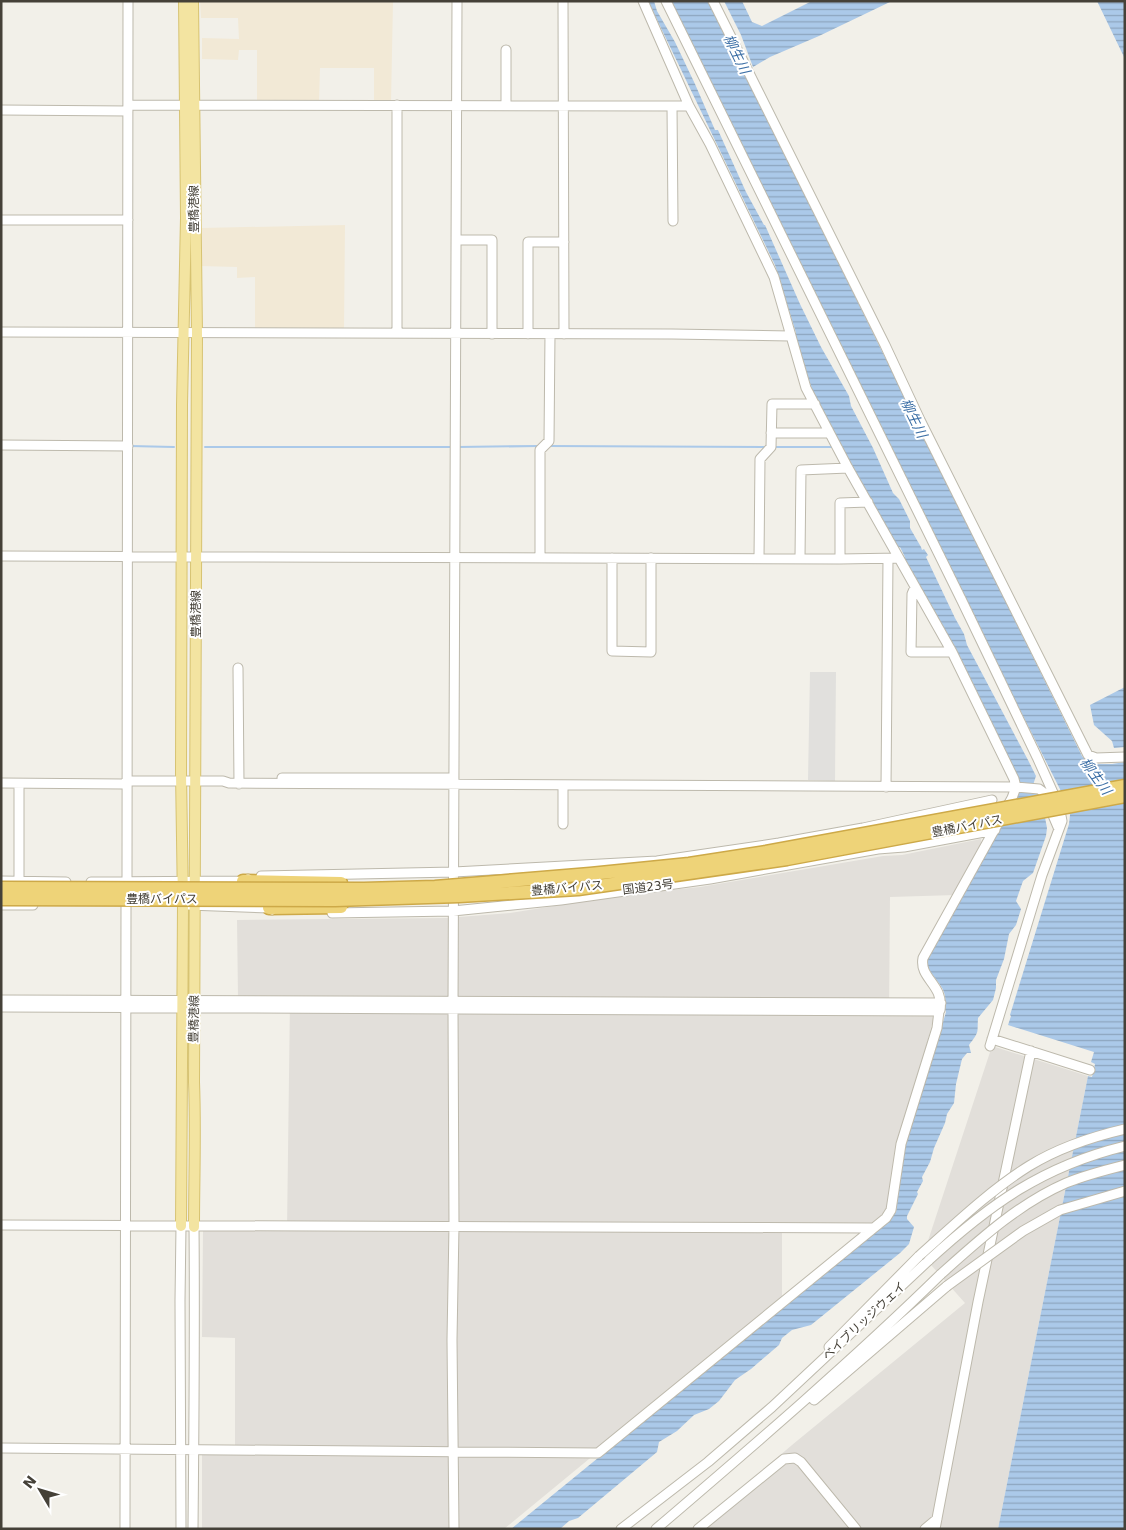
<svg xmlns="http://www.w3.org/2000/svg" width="1126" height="1530" font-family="'DejaVu Sans','Noto Sans JP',sans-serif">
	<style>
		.commercial { fill: #f2e9d6 }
		.industrial { fill: #e2dfda }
		.parking { fill: #e1e0dd }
		.water { fill: url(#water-rules) }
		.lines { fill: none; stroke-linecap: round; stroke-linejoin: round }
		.stream { stroke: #abc9e9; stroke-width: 2 }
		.minor-casing { stroke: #bdb9ac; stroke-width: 11 }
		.major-casing { stroke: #d7c372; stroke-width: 12 }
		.highway-casing { stroke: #cda948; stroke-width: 15 }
		.minor { stroke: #fff; stroke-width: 9 }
		.major { stroke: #f3e4a1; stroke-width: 10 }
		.highway { stroke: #eed378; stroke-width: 12 }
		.minor-bridge-casing { stroke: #bdb9ac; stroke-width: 11; stroke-linecap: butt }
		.highway-bridge-casing { stroke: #cda948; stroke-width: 15; stroke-linecap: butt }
		.minor-bridge { stroke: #fff; stroke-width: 9 }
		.highway-bridge { stroke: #eed378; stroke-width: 12 }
		.labels { text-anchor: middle; stroke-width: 4; stroke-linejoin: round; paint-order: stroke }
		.street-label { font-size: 12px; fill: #454138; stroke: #fff }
		.water-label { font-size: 14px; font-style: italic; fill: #3c6fa6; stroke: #fff }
	</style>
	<defs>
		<pattern id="water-rules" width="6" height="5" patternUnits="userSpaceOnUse" patternTransform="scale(1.25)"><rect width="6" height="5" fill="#abc9e9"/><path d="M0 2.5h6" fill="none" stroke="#8da5be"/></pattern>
	</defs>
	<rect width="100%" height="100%" fill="#f2f0e9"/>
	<path class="commercial" d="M200,1h193l-2,102 -17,-1v-34h-54l-1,35 -62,-1v-52h-18l-1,10 -36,-1v-21l37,1 -1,-21h-37z
		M345,225l-1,106h-89v-54l-18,1v-11l-37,-1 2,-38z"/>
	<path class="industrial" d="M981,839l1,11 -26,45 -66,2 -1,116h46l-35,131 -10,66 -16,15 -92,5v70l-278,229h-302v-74h33v-117l-33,-1 1,-106 84,-1 3,-231 -52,-1 -1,-78 209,-2 64,-5 113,-18 77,-8 183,-31 19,-1z
		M992,1046l96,30 -90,453h-305l99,-84 173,-142 -42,-47z"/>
	<path class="parking" d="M810,672h26l-1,109 -27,-1z"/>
	<path class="water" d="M648,1h6l3,10 18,31 20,42 20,46h3l28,62 18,33h1l35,79 21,43 28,49 2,10 22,42 20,45 6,6 11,22v7l11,19 1,3 2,-1 4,6 -2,2 29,61 9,16 3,11 61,115 8,16 -3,9 6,7 4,15 4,21 -1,8 -13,37 -10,8 -7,20 5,8 -5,16 -7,9 -5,25 -8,21v8l-3,12 -15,18c-1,15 2,13 -9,27l2,8h-4l-5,6 -6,25 -2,19 -7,11 -2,9 -11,25 -4,14 -8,15 1,4 -6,11 1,2 -11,22v3l7,8 -5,17 -9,9 -89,72 -19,5 -10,8 -3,7 -28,24 -16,11 -16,21 -10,8 -15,6 -17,16 -18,11 -2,10 -79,66 -9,3 -9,8h-49l375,-306 10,-11 9,-67 6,-23 8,-20 27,-90c-3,-6 0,-10 -1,-16 -2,-14 -19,-22 -18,-37l91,-164 1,-16 -63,-130 -54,-93 3,1 -5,-10 -2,1 -46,-82 -40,-77 -17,-50 1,-6 -21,-68z
		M671,1h38l373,755 7,8h23l13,-2v767h-127l90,-453 4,1 3,-13 -4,-2 3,-10 -86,-27 3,-9 -1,-1 59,-191 1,-9 -3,-12 -81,-160z
		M724,1h18l10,21 10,4 50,-25h80l-73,35 -49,21 -17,10 -12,-32z
		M1097,1h28v58z
		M1125,687v60l-11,1 -2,-7 -18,-16 -4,-20z"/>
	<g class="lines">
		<path class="stream" d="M130,446l44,1
			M548,446l220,1
			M205,447h248
			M458,447l80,-1
			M775,447h58"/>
		<g class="minor-casing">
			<path id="minor" d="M563,1l1,333
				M666,1l296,600 75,156 22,49 3,15 -20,54 -52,171
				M713,1l172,344 35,75 168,335 8,3 29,-1
				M128,105l561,1
				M506,105v-55
				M672,106l1,115
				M1,110l127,1
				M1,220h127
				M457,240h35v94
				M1,332l671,2 118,2
				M397,333v-228
				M528,334v-92h36
				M771,433h58
				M1,445l127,1
				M1,556l839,3 59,-1
				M540,557v-107l9,-9 1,-107
				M612,558v93l39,1v-94
				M759,558l1,-99 11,-12 1,-43h43
				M800,558l1,-88 47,-2
				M840,559v-56l28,-1
				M915,587l-3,7 -1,58h41
				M238,668l1,116
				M282,778h172
				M1,783l122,1 4,-3h96l6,2 787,4 23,2 4,3 15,35
				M19,784v97
				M563,786v38
				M886,787l2,-228
				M261,876l193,-4 203,-11 122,-18 84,-15 129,-28
				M1,881l65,1
				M91,882l152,-1 5,-2
				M127,882l1,-881
				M1,905h32
				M188,905l81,3 3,2
				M332,913l121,-2 108,-11 149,-21 168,-30 26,-2 91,-17
				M1,1000l940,3
				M1,1007l938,4 1,-1c4,-26 -21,-31 -17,-52l89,-160 4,-11 -2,-8 -62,-127 -104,-184 -42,-80 -32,-111 -64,-133 -21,-38 -46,-105
				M992,1039l98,31
				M1,1225l872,3
				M829,1347l90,-91
				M814,1400l133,-114
				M1,1448l597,5 288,-235 5,-8 10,-66 36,-116 2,-17
				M125,1529l1,-624
				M181,1529l-1,-228 1,-75
				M193,1529c1,-101 2,-202 1,-302
				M454,1529l-2,-189 2,-114 -1,-217 4,-1008
				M621,1529l87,-67 64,-55 157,-147
				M656,1529c97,-83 194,-166 285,-255
				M698,1529l86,-70 11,-1 6,4 55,67
				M925,1529l12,-10
				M935,1529l43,-227 53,-251"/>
		</g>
		<g class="major-casing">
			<path id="major" d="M193,1l4,332 -3,749c2,49 0,96 0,145
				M181,1226l2,-321 -2,-132 1,-368 4,-187 -2,-217"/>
		</g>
		<g class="highway-casing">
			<path id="highway" d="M243,881l98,2
				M269,908l72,-1"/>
		</g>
		<use href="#minor" class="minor"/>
		<use href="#major" class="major"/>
		<use href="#highway" class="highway"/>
		<g class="minor-bridge-casing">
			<path id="minor-bridge" d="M919,1256c35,-31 70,-65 110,-90 29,-18 62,-29 96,-37
				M929,1260c61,-56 114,-94 196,-114
				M941,1274c38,-34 77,-70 125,-91 19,-8 39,-13 59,-18
				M947,1286l76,-55 37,-21 65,-19"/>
		</g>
		<g class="highway-bridge-casing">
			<path id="highway-bridge" d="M1,888l363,1 71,-2 155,-13 99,-10 77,-12 359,-66
				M1,899l334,1 124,-4 119,-7 209,-30 338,-63"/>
		</g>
		<use href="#minor-bridge" class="minor-bridge"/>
		<use href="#highway-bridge" class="highway-bridge"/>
	</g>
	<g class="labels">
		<g class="street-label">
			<text transform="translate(194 209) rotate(-90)" y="4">豊橋港線</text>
			<text transform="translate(196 614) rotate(-90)" y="4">豊橋港線</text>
			<text transform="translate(967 826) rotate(-11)" y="4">豊橋バイパス</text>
			<text transform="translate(648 887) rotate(-7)" y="4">国道23号</text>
			<text transform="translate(567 888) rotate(-5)" y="4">豊橋バイパス</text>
			<text x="162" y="903">豊橋バイパス</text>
			<text transform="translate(194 1019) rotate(-89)" y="4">豊橋港線</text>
			<text transform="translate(864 1321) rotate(-43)" y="4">ベイブリッジウェイ</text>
		</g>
		<g class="water-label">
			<text transform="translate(737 54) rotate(64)" y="5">柳生川</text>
			<text transform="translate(914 418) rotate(64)" y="5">柳生川</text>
			<text transform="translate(1096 776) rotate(54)" y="5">柳生川</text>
		</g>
	</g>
	<rect width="1126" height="1530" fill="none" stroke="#454138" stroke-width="5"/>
	<g transform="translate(40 1490) rotate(308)" stroke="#ffffff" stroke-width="4" paint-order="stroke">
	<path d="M0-4L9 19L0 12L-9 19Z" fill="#454138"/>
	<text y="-8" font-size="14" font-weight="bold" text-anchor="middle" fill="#454138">N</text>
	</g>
</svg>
